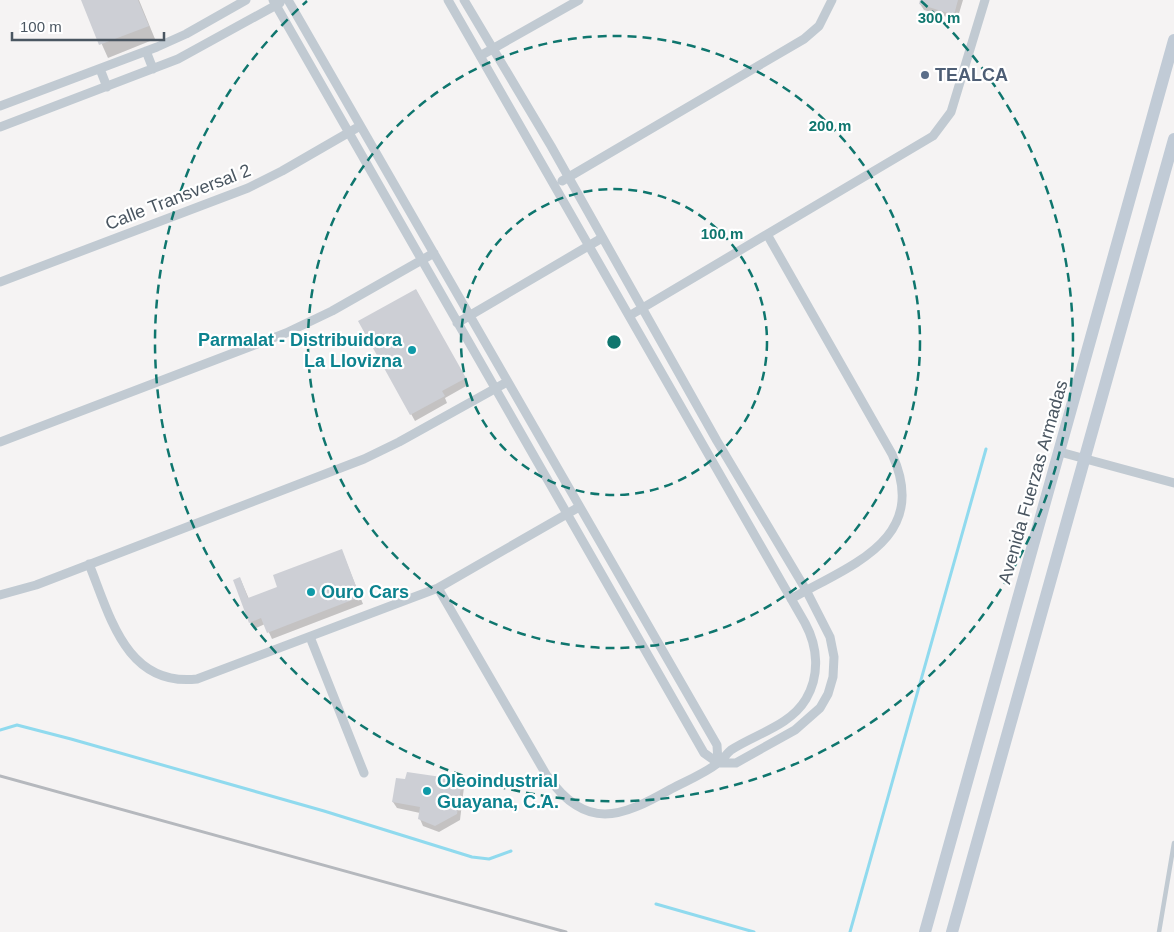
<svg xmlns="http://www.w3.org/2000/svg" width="1174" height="932" font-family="Arial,sans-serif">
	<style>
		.shadow { fill: #0003 }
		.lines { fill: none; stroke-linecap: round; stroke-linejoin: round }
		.stream { stroke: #90daee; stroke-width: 3 }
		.building { fill: #cdcfd5 }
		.lane { stroke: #c1cad2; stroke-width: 4.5 }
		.street { stroke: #c1cad2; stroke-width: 9 }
		.secondary { stroke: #c1cbd6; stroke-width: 12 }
		.rail { stroke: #b5b8bd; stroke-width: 3 }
		.ring { fill: none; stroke: #0f766e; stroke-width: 2.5; stroke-dasharray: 9 6 }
		.service-dot { fill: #5c6f8a; stroke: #fff; stroke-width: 2 }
		.culture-dot { fill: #0f9aa8; stroke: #fff; stroke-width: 2 }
		.labels { text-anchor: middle; stroke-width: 4.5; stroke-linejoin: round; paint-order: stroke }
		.service-label { font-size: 18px; font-weight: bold; fill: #4e5e75; stroke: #fff; text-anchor: start }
		.street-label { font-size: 18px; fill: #4a5661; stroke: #fff }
		.culture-label { font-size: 18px; font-weight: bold; fill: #0d838f; stroke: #fff; text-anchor: start }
		.centre { fill: #0f766e; stroke: #fff; stroke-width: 2.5 }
		.ring-label { font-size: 15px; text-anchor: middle; font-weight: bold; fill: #0f766e; stroke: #fff; stroke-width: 4.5; stroke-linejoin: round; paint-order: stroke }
	</style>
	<rect width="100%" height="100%" fill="#f5f3f3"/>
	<path class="shadow" d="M82,0h57l16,39 -47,19z
		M921,0h42l-6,20 -33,-10 -4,-6z
		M416,290l52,95 -23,13 2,5 -32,18 -55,-99z
		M342,551l21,53 -91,35 -7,-15 -11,5 -4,-7 -10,-44 9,21 30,-11z
		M461,781l3,6 -4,33 -21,12 -16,-6 -3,-7v-6l-23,-5 -4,-6z"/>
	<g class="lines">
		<path class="stream" d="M0,730l17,-5 54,14 253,72 148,46 17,2 22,-8
			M656,904l98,28
			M850,932l136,-483"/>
	</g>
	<path class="building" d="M81,0h57l11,26 -50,19z
		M920,0h38l-4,15 -35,-11z
		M416,289l50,89 -24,13 3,5 -35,19 -52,-94z
		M342,549l18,48 -93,36 -6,-15 -12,5 -16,-43 7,-3 8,21 29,-11 -4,-12z
		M407,772l55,8 -5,34 -22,12 -17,-7 2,-12 -28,-5 4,-24 9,1z"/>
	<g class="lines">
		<path class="lane" d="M1159,932l15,-89"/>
		<path class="street" d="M273,0l431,753 14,10h18l59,-33 25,-22 8,-14 5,-17 1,-20 -4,-20 -24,-47 -89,-149 -166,-295 -87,-146
			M288,0l429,745 1,18
			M146,51l7,18
			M480,56l99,-56
			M100,69l7,18
			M0,106l157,-59 29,-13 60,-34
			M0,127l178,-68 102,-56
			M562,181l242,-142 15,-13 13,-26
			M768,236l124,218c39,86 -42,111 -101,145
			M0,282l248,-94 34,-17 78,-45
			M629,316l304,-180 18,-24 34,-112
			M457,323l145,-85
			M0,442l286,-109 46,-22 102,-58
			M1060,452l114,31
			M89,564c21,52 37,123 108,115l241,-91 141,-81
			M438,588l109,188c40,55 73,42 124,13 15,-8 33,-15 47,-26 5,-3 8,-9 13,-13 24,-16 59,-24 75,-51 14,-24 12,-52 -1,-76l-357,-623
			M0,595l36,-10 328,-126 35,-17 108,-60
			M310,637l54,136"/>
		<path class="secondary" d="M925,932l249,-892
			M952,932l222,-793"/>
		<path class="rail" d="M0,776l566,156"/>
	</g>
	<g class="ring">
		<circle cx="614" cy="342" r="153"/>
		<circle cx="614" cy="342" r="306"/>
		<path d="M921 1A459 459 0 1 1 307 1"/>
	</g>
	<circle class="service-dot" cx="925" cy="75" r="5"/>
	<g class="culture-dot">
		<circle cx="412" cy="350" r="5"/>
		<circle cx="311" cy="592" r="5"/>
		<circle cx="427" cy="791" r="5"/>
	</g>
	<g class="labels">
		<g class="service-label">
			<text x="935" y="81">TEALCA</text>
		</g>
		<g class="street-label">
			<text transform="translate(178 197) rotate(-21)" y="6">Calle Transversal 2</text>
			<text transform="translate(1033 482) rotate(-74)" y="6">Avenida Fuerzas Armadas</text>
		</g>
		<g class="culture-label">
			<text x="402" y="346" text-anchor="end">Parmalat - Distribuidora<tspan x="402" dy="21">La Llovizna</tspan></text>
			<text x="321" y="598">Ouro Cars</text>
			<text x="437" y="787">Oleoindustrial<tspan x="437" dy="21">Guayana, C.A.</tspan></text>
		</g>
	</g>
	<circle cx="614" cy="342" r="8" class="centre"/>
	<g class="ring-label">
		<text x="939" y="23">300 m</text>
		<text x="830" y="131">200 m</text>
		<text x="722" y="239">100 m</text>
	</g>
	<path d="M12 32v8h152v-8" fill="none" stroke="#4a5661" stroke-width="2.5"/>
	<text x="20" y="32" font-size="15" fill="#4a5661" stroke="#ffffff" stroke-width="4" paint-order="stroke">100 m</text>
</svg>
